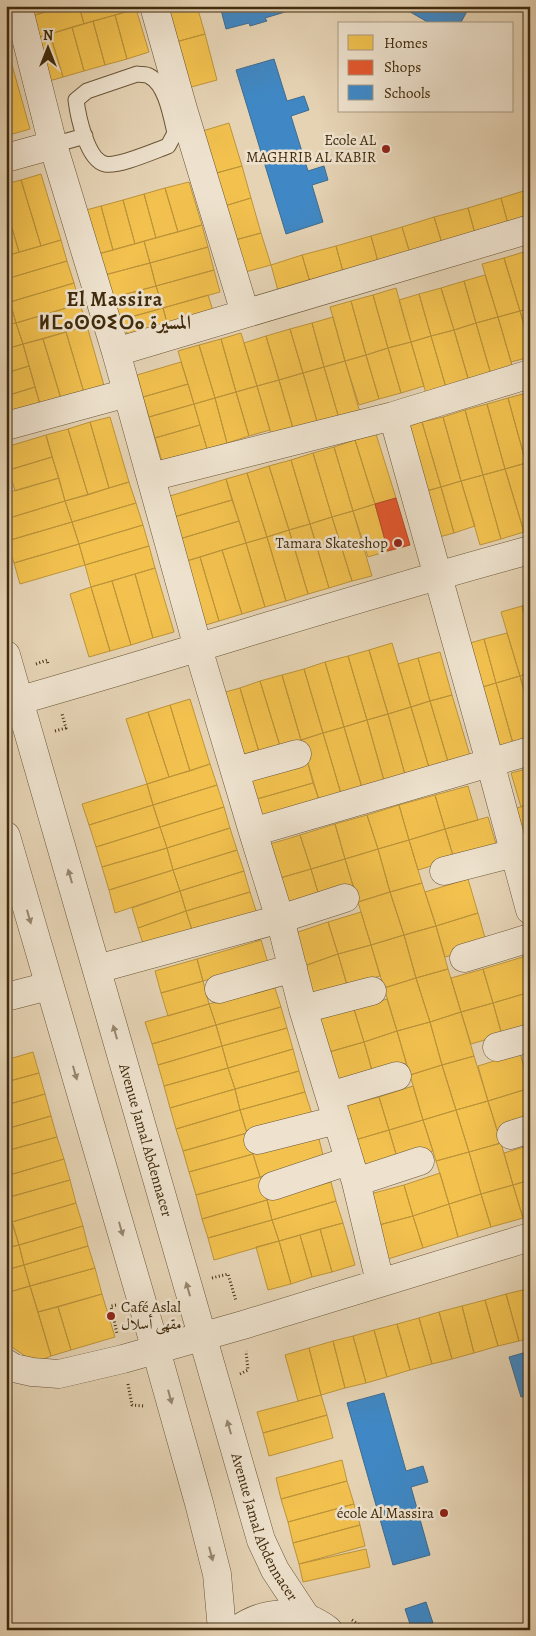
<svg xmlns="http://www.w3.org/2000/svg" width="536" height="1636" font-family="Alegreya,Amiri,'Noto Sans Tifinagh',serif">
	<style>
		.homes { fill: #f2c14e; stroke: #bd943a }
		.shops { fill: #e4572e; stroke: #b34a24 }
		.schools { fill: #3f88c5; stroke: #3f6c8e }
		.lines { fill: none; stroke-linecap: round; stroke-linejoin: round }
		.service-casing { stroke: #695536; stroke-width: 17 }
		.minor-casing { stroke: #695536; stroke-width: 29 }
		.tertiary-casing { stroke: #695536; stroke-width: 29 }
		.path { stroke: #402b0c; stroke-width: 3; stroke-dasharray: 1 2.5; stroke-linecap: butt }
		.service { stroke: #eee2ce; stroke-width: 15 }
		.minor { stroke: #eee2ce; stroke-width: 28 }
		.tertiary { stroke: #eee2ce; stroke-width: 28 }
		.oneway { fill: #97866d }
		.poi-dot { fill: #8f2418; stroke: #eee2ce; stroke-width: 2 }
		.labels { text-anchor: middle; stroke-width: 5; stroke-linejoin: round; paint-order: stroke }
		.poi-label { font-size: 15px; fill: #402b0c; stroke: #eee2ce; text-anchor: end }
		.street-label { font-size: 15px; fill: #402b0c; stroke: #eee2ce }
		.district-label { font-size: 20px; font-weight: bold; letter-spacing: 1px; fill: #402b0c; stroke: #eee2ce }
	</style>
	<rect width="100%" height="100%" fill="#e5d3b4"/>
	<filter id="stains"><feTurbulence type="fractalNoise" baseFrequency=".004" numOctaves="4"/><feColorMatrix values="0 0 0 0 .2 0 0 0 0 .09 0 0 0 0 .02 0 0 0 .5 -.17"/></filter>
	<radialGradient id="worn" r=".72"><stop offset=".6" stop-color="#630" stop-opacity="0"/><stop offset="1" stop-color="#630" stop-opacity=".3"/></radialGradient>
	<path class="homes" d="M19,6h46l-43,13z
		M65,6h14l5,18 -57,17 -5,-22z
		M79,6h57v3l-52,15z
		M179,6h18l8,28 -33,9 -9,-32z
		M136,9l13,43 -22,7 -12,-44z
		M115,15l12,44 -22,6 -12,-44z
		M93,21l12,44 -21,6 -12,-44z
		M72,27l12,44 -21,6 -13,-43z
		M50,34l13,43 -24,7 -12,-43z
		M205,34l12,46 -33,9 -12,-46z
		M12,65l18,64 -21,6 -3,-10v-58z
		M229,123l13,43 -33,9 -13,-42z
		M242,166l9,32 -33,10 -9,-33z
		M41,174l20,66 -20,6 -20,-66z
		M21,180l20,66 -22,6 -13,-45v-23z
		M189,182l13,43 -24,7 -13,-44z
		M165,188l13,44 -22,6 -12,-44z
		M530,189v36l-20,6 -9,-33z
		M144,194l12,44 -21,6 -12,-44z
		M251,198l10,35 -33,9 -10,-34z
		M501,198l9,33 -33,10 -9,-33z
		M123,200l12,44 -22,6 -12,-44z
		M101,206l12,44 -22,6 -12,-44z
		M6,207l13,45 -13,4z
		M468,208l9,33 -33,9 -10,-33z
		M434,217l10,33 -32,10 -10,-33z
		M202,225l6,22 -58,16 -6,-22z
		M402,227l10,33 -32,9 -9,-33z
		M261,233l10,32 -33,9 -10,-32z
		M371,236l9,33 -35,10 -9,-33z
		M61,240l6,21 -61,18v-23z
		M144,241l6,22 -53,14 -6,-21z
		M336,246l9,33 -33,10 -10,-34z
		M208,247l6,23 -58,16 -6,-23z
		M527,251l3,10v47l-10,3 -16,-53z
		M302,255l10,34 -32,9 -9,-33z
		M504,258l16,53 -22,6 -16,-53z
		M67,261l7,22 -64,19 -4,-13v-10z
		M150,263l6,23 -52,14 -7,-23z
		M214,270l6,22 -57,16 -7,-22z
		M485,275l13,42 -22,6 -12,-42z
		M464,281l12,42 -22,7 -13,-42z
		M74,283l6,21 -64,19 -6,-21z
		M156,286l7,22 -53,15 -6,-23z
		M396,288l15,54 -23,6 -15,-53z
		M441,288l13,42 -23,6 -12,-42z
		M419,294l12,42 -20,6 -12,-42z
		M208,295l7,22 -46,13 -6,-22z
		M373,295l15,53 -22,7 -15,-54z
		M351,301l15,54 -21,6 -15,-54z
		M10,302l6,21 -10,2v-22z
		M80,304l7,22 -64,18 -7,-21z
		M163,308l6,22 -40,11 -6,-22z
		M530,308v38l-10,-35z
		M520,311l10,35v11l-19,5 -13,-45z
		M333,317l12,44 -21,6 -12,-44z
		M498,317l16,55 -22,6 -16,-55z
		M16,323l7,21 -17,5v-24z
		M312,323l12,44 -21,6 -13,-44z
		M476,323l16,55 -22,7 -16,-55z
		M87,326l18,63 -20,7 -19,-64z
		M290,329l13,44 -24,7 -13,-44z
		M454,330l16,55 -23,6 -16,-55z
		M66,332l19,64 -23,6 -19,-63z
		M241,333l16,53 -21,6 -15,-53z
		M266,336l13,44 -22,6 -13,-43z
		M431,336l16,55 -20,6 -16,-55z
		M43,339l19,63 -21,6 -18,-64z
		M221,339l15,53 -21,6 -16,-53z
		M411,342l13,44 -23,7 -13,-45z
		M23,344l6,22 -23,7v-24z
		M199,345l16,53 -21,6 -16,-53z
		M388,348l13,45 -22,6 -13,-44z
		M366,355l13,44 -20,6 -14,-44z
		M345,361l16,55 -21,6 -16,-55z
		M181,362l7,22 -45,13 -6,-22z
		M29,366l6,21 -29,9v-23z
		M324,367l16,55 -21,6 -16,-55z
		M303,373l16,55 -24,7 -16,-55z
		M279,380l16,55 -22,6 -16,-55z
		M188,384l6,20 -45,13 -6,-20z
		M257,386l13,44 -21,6 -13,-44z
		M35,387l6,21 -35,12v-24z
		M236,392l13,44 -22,7 -12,-45z
		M530,392v70l-4,1 -18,-65z
		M215,398l12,45 -20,6 -13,-45z
		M508,398l18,65 -21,6 -18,-65z
		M194,404l6,21 -45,13 -6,-21z
		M487,404l18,65 -22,6 -18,-65z
		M465,410l18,65 -22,6 -18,-64z
		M110,417l19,65 -20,6 -19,-66z
		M443,417l18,64 -20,6 -19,-65z
		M90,422l19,66 -21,7 -20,-66z
		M422,422l19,65 -22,6 -19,-64z
		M200,425l7,24 -45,12 -7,-23z
		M68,429l20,66 -23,6 -19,-66z
		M376,434l20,64 -21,6 -20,-64z
		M46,435l6,22 -43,13 -3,-8v-15z
		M355,440l20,64 -22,7 -19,-64z
		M334,447l19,64 -21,6 -19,-64z
		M313,453l19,64 -22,7 -19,-64z
		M52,457l7,21 -44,13 -6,-21z
		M291,460l19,64 -21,6 -20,-64z
		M526,463l4,11v57l-6,1 -19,-63z
		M269,466l20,64 -22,7 -20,-64z
		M505,469l19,63 -23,7 -18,-64z
		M247,473l20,64 -21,6 -20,-64z
		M483,475l18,64 -21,6 -19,-64z
		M59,478l6,23 -59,18v-26z
		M226,479l6,21 -65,19 -7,-20z
		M461,481l14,45 -21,7 -13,-46z
		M129,482l7,21 -64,19 -7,-21z
		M441,487l13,46 -22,6 -13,-46z
		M232,500l7,21 -66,20 -6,-22z
		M65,501l7,21 -65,19 -1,-22z
		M136,503l7,22 -64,19 -7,-22z
		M375,504l13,47 -20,6 -15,-46z
		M353,511l19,65 -20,5 -20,-64z
		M332,517l20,64 -23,7 -19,-64z
		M239,521l7,22 -66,20 -7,-22z
		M72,522l7,22 -65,19 -7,-22z
		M310,524l19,64 -21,6 -19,-64z
		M143,525l6,21 -64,19 -6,-21z
		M289,530l19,64 -22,7 -19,-64z
		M267,537l19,64 -21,6 -19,-64z
		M246,543l19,64 -23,7 -20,-64z
		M79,544l6,21 -65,19 -6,-21z
		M149,546l6,22 -64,19 -6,-22z
		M222,550l20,64 -23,7 -19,-64z
		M200,557l19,64 -20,6 -19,-64z
		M155,568l19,64 -21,6 -18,-64z
		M135,574l18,64 -22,7 -19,-64z
		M112,581l19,64 -21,6 -19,-64z
		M91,587l19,64 -21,6 -19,-63z
		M530,604v29l-8,-27z
		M522,606l8,27v40l-10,3 -19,-64z
		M507,633l13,43 -24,7 -12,-44z
		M484,639l12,44 -20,6 -13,-44z
		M392,643l19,64 -23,7 -19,-64z
		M369,650l19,64 -21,6 -19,-64z
		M440,652l12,43 -22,6 -12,-43z
		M348,656l19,64 -23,7 -19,-65z
		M418,658l12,43 -19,6 -13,-43z
		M325,662l19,65 -21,6 -19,-64z
		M304,669l19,64 -22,7 -19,-65z
		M530,673v39l-10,-36z
		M282,675l19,65 -21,6 -20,-65z
		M520,676l10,36v31l-16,4 -18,-64z
		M260,681l20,65 -21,6 -19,-64z
		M496,683l18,64 -20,6 -18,-64z
		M240,688l19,64 -22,6 -19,-64z
		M452,695l19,64 -22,6 -19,-64z
		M190,699l20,65 -20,7 -20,-66z
		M430,701l19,64 -19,6 -19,-64z
		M170,705l20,66 -21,6 -21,-65z
		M411,707l19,64 -24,7 -18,-64z
		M148,712l21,65 -22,7 -21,-65z
		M388,714l18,64 -21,6 -18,-64z
		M367,720l18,64 -22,7 -19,-64z
		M344,727l19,64 -21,6 -19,-64z
		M323,733l19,64 -22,6 -19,-63z
		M307,760l6,23 -63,18 -7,-22z
		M210,764l7,21 -64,20 -6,-21z
		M530,768v36l-9,3 -10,-34z
		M313,783l7,20 -64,19 -6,-21z
		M147,784l6,21 -64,20 -7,-21z
		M217,785l7,22 -64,20 -7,-22z
		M468,786l10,34 -33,9 -10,-34z
		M435,795l10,34 -36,11 -10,-35z
		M530,804v35l-11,3 -9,-32z
		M153,805l7,22 -64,20 -7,-22z
		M399,805l10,35 -31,9 -11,-34z
		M224,807l6,21 -63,20 -7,-21z
		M367,815l11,34 -33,10 -10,-35z
		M488,817l9,30 -43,12 -9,-30z
		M335,824l10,35 -34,10 -11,-34z
		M160,827l7,21 -65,19 -6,-20z
		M230,828l7,22 -64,20 -6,-22z
		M445,829l9,30 -36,11 -9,-30z
		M300,835l11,34 -31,9 -10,-34z
		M409,840l13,43 -32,9 -12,-43z
		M167,848l6,22 -64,20 -7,-23z
		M378,849l12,43 -32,10 -13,-43z
		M237,850l7,21 -64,20 -7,-21z
		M345,859l9,30 -34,10 -9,-30z
		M311,869l9,30 -31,9 -9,-30z
		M173,870l7,21 -65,22 -6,-23z
		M244,871l6,21 -64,19 -6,-20z
		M468,879l10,34 -42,13 -11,-34z
		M422,883l14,43 -32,9 -14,-43z
		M180,891l6,20 -48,17 -6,-20z
		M250,892l7,22 -64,19 -7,-22z
		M390,892l14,43 -33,10 -13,-43z
		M186,911l7,22 -48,17 -7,-22z
		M361,912l10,33 -33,9 -10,-32z
		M478,913l9,32 -42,12 -9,-31z
		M328,922l10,32 -34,12 -9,-33z
		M436,926l12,43 -32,9 -12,-43z
		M404,935l12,43 -32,10 -13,-43z
		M261,940l7,23 -65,18 -6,-22z
		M371,945l9,31 -33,9 -9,-31z
		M338,954l9,31 -33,12 -10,-31z
		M526,956l4,11v25l-37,11 -10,-34z
		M197,959l6,22 -42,12 -6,-22z
		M448,969l13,43 -31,10 -14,-44z
		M483,969l10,34 -32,9 -10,-34z
		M416,978l14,44 -33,9 -13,-43z
		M203,981l6,23 -41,12 -7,-23z
		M274,985l7,22 -65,18 -7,-21z
		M530,992v35l-28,8 -9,-32z
		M387,999l10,32 -33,11 -10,-33z
		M493,1003l9,32 -31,9 -10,-32z
		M209,1004l7,21 -64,19 -7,-22z
		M281,1007l6,21 -65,18 -6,-21z
		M354,1009l10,33 -35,10 -10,-33z
		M461,1012l13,44 -32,9 -12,-43z
		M430,1022l12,43 -32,10 -13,-44z
		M216,1025l6,21 -64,19 -6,-21z
		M287,1028l6,21 -65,19 -6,-22z
		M397,1031l9,32 -33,11 -9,-32z
		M8,1035l4,23 -6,2v-24z
		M364,1042l9,32 -35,10 -9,-32z
		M222,1046l6,22 -64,18 -6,-21z
		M293,1049l6,22 -64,18 -7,-21z
		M33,1052l6,21 -33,9v-22z
		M520,1053l10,35 -42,13 -10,-35z
		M474,1056l14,45 -32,9 -14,-45z
		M442,1065l14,45 -33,10 -13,-45z
		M228,1068l7,21 -65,19 -6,-22z
		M299,1071l6,21 -65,18 -5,-21z
		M39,1073l6,21 -39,11v-23z
		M413,1086l10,34 -34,10 -10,-33z
		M530,1088v32l-33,10 -9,-29z
		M235,1089l5,21 -64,19 -6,-21z
		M305,1092l7,22 -65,19 -7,-23z
		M45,1094l6,22 -45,13v-24z
		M379,1097l10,33 -34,10 -10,-34z
		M488,1101l13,42 -32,9 -13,-42z
		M240,1110l7,23 -64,18 -7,-22z
		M456,1110l13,42 -33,9 -13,-41z
		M51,1116l6,21 -51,14v-22z
		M423,1120l10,31 -35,10 -9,-31z
		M389,1130l9,31 -33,10 -10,-31z
		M247,1133l6,21 -64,18 -6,-21z
		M318,1135l6,24 -64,18 -7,-23z
		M57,1137l7,22 -58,17v-25z
		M501,1143l12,42 -32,9 -12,-42z
		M530,1145v35l-17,5 -9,-32z
		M469,1152l12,42 -32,10 -13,-43z
		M253,1154l7,23 -64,18 -7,-23z
		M64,1159l6,21 -64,18v-22z
		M440,1173l9,31 -36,12 -9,-31z
		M260,1177l7,23 -65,19 -6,-24z
		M70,1180l6,23 -64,19 -6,-24z
		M530,1180v36l-7,2 -10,-33z
		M331,1182l5,19 -64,19 -5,-20z
		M404,1185l9,31 -34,9 -9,-31z
		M513,1185l10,33 -32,9 -10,-33z
		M481,1194l10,33 -33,10 -9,-33z
		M267,1200l5,20 -64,18 -6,-19z
		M336,1201l7,22 -64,18 -7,-21z
		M76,1203l7,23 -64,19 -7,-23z
		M449,1204l9,33 -35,11 -10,-32z
		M413,1216l10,32 -35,11 -9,-34z
		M272,1220l7,21 -65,19 -6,-22z
		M12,1222l7,23 -13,3v-25z
		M343,1223l12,42 -23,7 -12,-43z
		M83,1226l5,20 -64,19 -5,-20z
		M320,1229l12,43 -20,5 -12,-42z
		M300,1235l12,42 -21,7 -12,-43z
		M279,1241l12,43 -23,6 -12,-43z
		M19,1245l5,20 -18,5v-22z
		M88,1246l7,22 -65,18 -6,-21z
		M24,1265l6,21 -24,7v-23z
		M95,1268l7,26 -64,18 -8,-26z
		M30,1286l21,70 -16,7 -29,-20v-50z
		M527,1289l3,9v40l-11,3 -13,-47z
		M102,1294l13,43 -44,13 -13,-43z
		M506,1294l13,47 -21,5 -13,-46z
		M485,1300l13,46 -24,7 -12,-47z
		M462,1306l12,47 -22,6 -13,-47z
		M58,1307l13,43 -20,6 -13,-44z
		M439,1312l13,47 -20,5 -13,-46z
		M419,1318l13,46 -22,6 -13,-46z
		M397,1324l13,46 -23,7 -13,-47z
		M374,1330l13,47 -21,6 -13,-47z
		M353,1336l13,47 -21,5 -12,-47z
		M333,1341l12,47 -24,7 -12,-47z
		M309,1348l12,47 -23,6 -13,-46z
		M321,1395l6,20 -64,18 -6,-21z
		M327,1415l6,23 -64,18 -6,-23z
		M342,1460l5,21 -66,18 -5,-21z
		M347,1481l7,23 -66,18 -7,-23z
		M354,1504l6,21 -67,18 -5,-21z
		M360,1525l5,21 -66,18 -6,-21z
		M366,1549l4,18 -67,15 -4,-18z"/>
	<path class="shops" d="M396,498l14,47 -22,6 -13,-47z"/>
	<path class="schools" d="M234,6h49l2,6 -20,6 2,3 -17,5 -1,-3 -23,6 -5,-19z
		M407,6h63l-10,18h-29l-26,-15z
		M274,59l13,42 17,-5 5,14 -18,6 17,55 16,-5 4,14 -16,5 11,37 -37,12 -50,-164z
		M530,1351v44l-9,2 -12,-40z
		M384,1393l22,78 17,-5 5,16 -17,5 19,68 -37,10 -46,-162z
		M426,1602l7,21 -21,7 -7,-21z"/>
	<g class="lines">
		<g class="service-casing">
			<path id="service" d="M137,74c4,1 9,0 12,2 17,8 22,40 26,57l-7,13c-14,5 -50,21 -63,18 -18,-4 -27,-48 -29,-64l11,-9z
				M53,145l32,-9"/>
		</g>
		<g class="minor-casing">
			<path id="minor" d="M18,6l35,139 63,207 82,296 55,184 27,87 23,90 53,173 24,100
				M154,6l29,103 62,204
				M6,158l47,-13
				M116,352l414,-123
				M393,416l97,346 40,148
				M6,426l121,-33
				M151,477l242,-61 137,-42
				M6,704c175,-49 348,-107 524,-154
				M236,771l61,-17
				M253,832l277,-81
				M444,871l86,-22
				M464,958l66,-20
				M97,969l183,-50 65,-21
				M219,989l74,-21
				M6,997l43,-11
				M303,1009l69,-18
				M497,1047l33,-9
				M330,1096l67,-20
				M511,1135l19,-6
				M258,1140l79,-20
				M356,1182l64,-21
				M273,1186l75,-25
				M6,1363l8,5 18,4 27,2 64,-15 120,-34 287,-88"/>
		</g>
		<g class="tertiary-casing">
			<g id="tertiary">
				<path id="s1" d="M6,655l255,885 14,30 31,47"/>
				<path d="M6,836l150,514 43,153 18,71 5,56"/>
				<path d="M237,1630c28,-20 63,-22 91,0"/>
			</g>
		</g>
		<path class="path" d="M36,664l11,-4 1,4
			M55,731l11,-3 -4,-14
			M212,1278l16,-4 8,27
			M116,1305l-5,1 6,28
			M240,1374l8,-4 -2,-19
			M128,1384l4,21 12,1
			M352,1620l15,10"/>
		<use href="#service" class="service"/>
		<use href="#minor" class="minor"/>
		<use href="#tertiary" class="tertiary"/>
	</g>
	<defs><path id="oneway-solid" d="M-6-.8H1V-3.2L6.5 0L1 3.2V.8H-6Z" transform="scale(1.25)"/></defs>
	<g class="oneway">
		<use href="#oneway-solid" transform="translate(70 876) rotate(-106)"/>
		<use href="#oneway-solid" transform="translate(29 917) rotate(74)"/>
		<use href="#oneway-solid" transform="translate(115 1032) rotate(-106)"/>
		<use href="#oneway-solid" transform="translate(75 1073) rotate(74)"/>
		<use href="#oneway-solid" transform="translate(121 1229) rotate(74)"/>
		<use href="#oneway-solid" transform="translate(188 1289) rotate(-106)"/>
		<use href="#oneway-solid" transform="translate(170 1397) rotate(75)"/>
		<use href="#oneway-solid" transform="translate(229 1427) rotate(-106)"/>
		<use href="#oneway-solid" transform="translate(211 1554) rotate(75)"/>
	</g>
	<g class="poi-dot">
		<circle cx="386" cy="149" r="5"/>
		<circle cx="398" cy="543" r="5"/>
		<circle cx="111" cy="1316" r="5"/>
		<circle cx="444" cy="1513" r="5"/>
	</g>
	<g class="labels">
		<g class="poi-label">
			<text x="376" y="145">Ecole AL<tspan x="376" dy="17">MAGHRIB AL KABIR</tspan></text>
			<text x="388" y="548">Tamara Skateshop</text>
			<text x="121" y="1312" text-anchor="start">Café Aslal<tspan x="121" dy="17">مقهى أسلال</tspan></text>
			<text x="434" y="1518">école Al Massira</text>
		</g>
		<g class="street-label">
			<text dy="5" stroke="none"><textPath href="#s1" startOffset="505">Avenue Jamal Abdennacer</textPath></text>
			<text dy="5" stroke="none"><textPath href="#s1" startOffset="910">Avenue Jamal Abdennacer</textPath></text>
		</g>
		<g class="district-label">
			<text x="115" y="306">El Massira<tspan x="115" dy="23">ⵍⵎⴰⵙⵙⵉⵔⴰ المسيرة</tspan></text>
		</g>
	</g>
	<rect width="536" height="1636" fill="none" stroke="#e5d3b4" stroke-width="25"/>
	<rect x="8" y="8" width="521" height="1621" fill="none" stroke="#402b0c" stroke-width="2.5"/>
	<rect x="12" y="12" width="511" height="1611" fill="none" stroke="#402b0c"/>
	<rect x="338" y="22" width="175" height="90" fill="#eee2ce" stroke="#a89980"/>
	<rect x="348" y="35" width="25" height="15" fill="#f2c14e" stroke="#a89980"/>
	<text x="384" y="48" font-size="15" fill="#402b0c">Homes</text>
	<rect x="348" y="60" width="25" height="15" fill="#e4572e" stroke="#a89980"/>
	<text x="384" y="72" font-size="15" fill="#402b0c">Shops</text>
	<rect x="348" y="85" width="25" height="15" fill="#3f88c5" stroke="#a89980"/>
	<text x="384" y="98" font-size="15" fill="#402b0c">Schools</text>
	<g transform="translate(48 48)" stroke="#eee2ce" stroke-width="4" paint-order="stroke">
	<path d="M0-4L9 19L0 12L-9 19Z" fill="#402b0c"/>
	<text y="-8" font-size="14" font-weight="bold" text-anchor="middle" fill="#402b0c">N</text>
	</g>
	<rect width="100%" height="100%" filter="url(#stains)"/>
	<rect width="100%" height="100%" fill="url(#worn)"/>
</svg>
